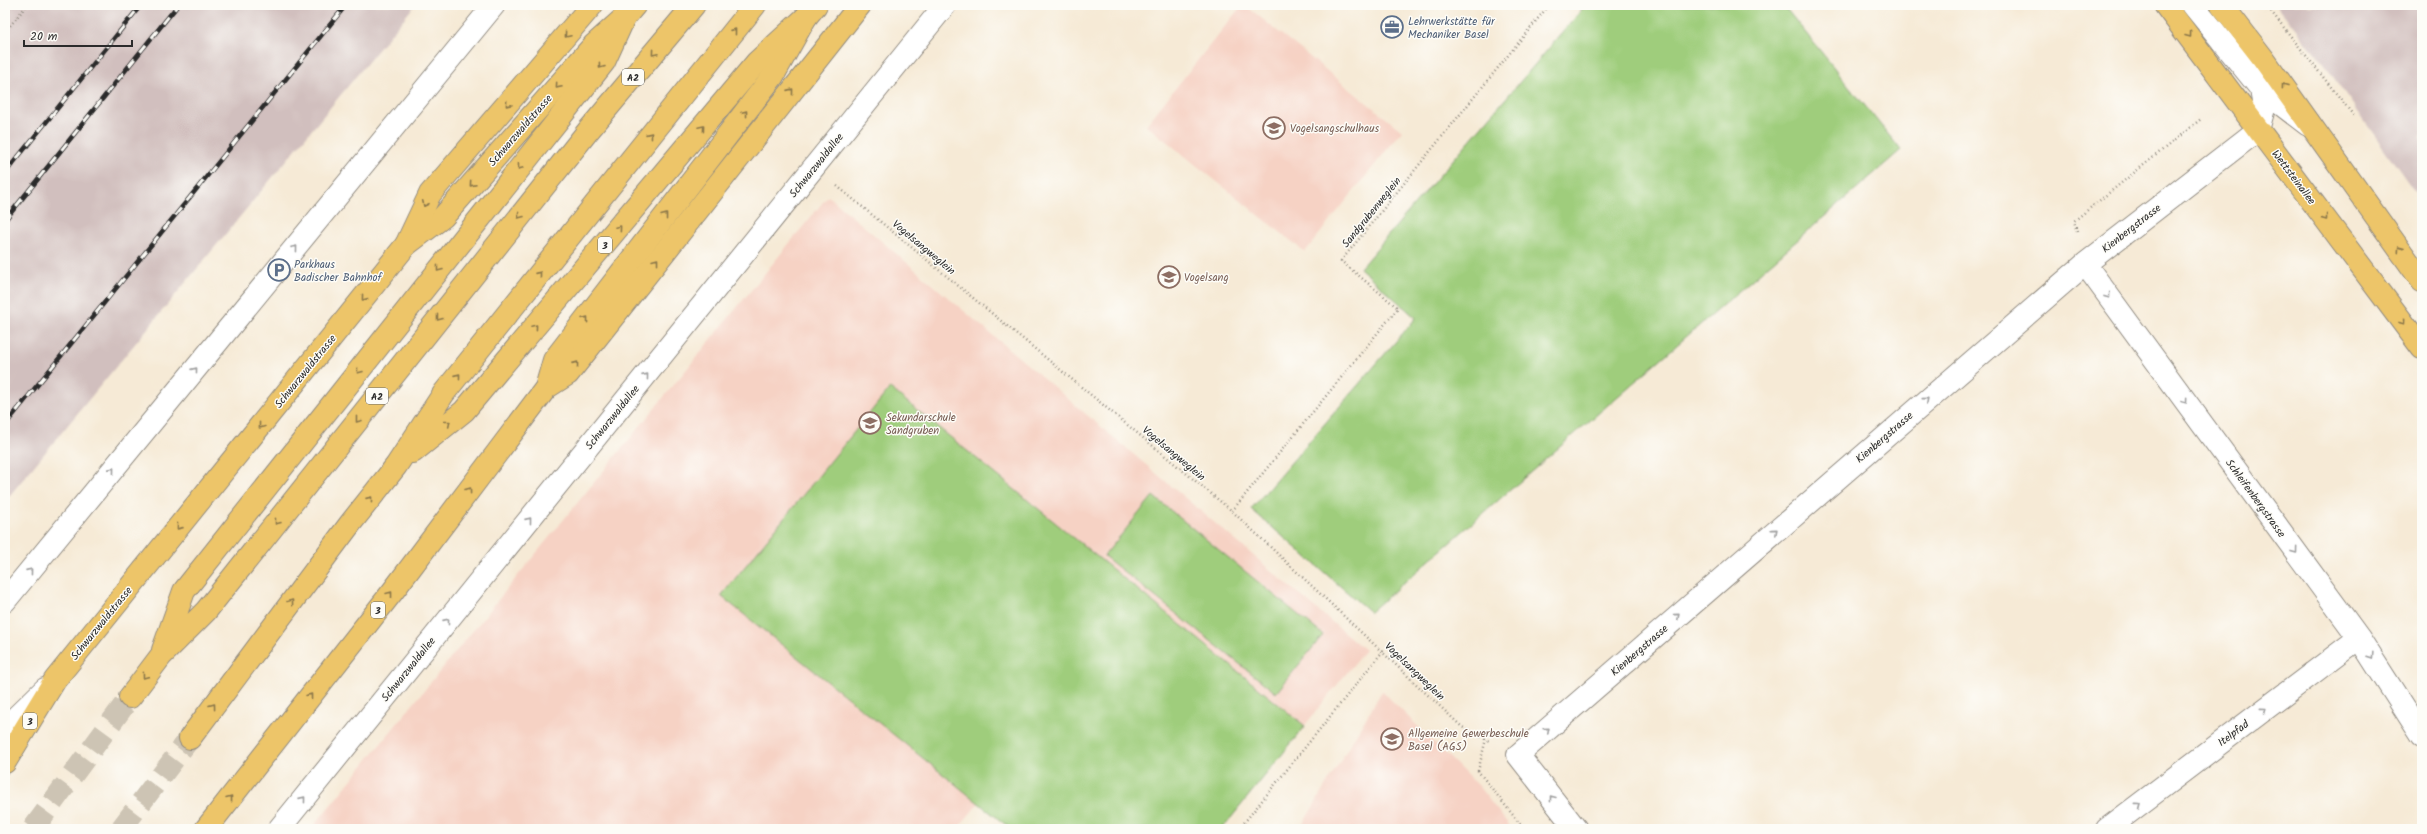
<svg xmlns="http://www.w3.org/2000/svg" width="2427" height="834" font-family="Kalam,sans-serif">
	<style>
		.built { fill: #f6d2c4 }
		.industrial { fill: #d1bfbe }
		.green { fill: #9fcd7b; stroke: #657c53 }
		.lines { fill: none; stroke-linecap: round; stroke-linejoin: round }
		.highway-tunnel { stroke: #cdc4b4; stroke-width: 22; stroke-dasharray: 22 11; stroke-linecap: butt }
		.minor-casing { stroke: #908a80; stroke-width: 24 }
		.major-casing { stroke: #908a80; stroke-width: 24 }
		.highway-casing { stroke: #908a80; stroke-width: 24 }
		.path { stroke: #908a80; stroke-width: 2.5; stroke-dasharray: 1 3; stroke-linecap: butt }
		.minor { stroke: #fff; stroke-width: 22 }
		.major { stroke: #edc569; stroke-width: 22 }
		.highway { stroke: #edc569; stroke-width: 22 }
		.rail-casing { stroke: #2b2b2b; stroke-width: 4.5 }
		.rail { stroke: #fdfcf7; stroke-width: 3; stroke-dasharray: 9; stroke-linecap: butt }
		.oneway { stroke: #8c784a }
		.oneway2 { stroke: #a0a0a0 }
		.labels { text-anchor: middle; stroke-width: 3; stroke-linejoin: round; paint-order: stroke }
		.shield { fill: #fdfcf7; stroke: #6a6a68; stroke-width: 1 }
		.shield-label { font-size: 10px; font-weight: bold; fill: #2b2b2b }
		.service-label { font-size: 11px; fill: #4e5e75; stroke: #fdfcf7; text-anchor: start }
		.education-label { font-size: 11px; fill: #785e54; stroke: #fdfcf7; text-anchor: start }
		.street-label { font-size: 11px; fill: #2b2b2b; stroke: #fdfcf7 }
	</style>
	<rect width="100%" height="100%" fill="#fdfcf7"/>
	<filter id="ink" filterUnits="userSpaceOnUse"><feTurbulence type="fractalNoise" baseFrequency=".025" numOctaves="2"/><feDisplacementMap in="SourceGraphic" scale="8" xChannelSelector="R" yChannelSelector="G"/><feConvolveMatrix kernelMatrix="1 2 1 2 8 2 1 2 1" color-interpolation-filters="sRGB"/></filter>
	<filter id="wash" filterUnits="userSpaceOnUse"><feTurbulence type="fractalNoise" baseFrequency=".012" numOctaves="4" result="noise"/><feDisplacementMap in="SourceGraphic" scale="16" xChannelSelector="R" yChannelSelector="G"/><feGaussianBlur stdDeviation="0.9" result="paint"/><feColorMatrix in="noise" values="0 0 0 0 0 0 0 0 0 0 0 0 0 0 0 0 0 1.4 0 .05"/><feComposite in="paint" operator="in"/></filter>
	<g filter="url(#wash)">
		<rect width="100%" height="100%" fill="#f6ead6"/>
		<path class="built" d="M1242,5h3l157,126 -97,121 -159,-127z
			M828,196l537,454 -143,179 -243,-26 -22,26h-646z
			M1382,691l97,96 33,42h-212z"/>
		<path class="industrial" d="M5,5h410l-410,496z
			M2276,5h146v197l-103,-145z"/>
		<path class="green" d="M1586,5h197l118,145 -531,462 -119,-103 165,-191 -56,-50z
			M890,388l415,338 -83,103h-211l-290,-233z
			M1153,496l170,139 -47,58 -172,-137z"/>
	</g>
	<g filter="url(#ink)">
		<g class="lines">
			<path class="highway-tunnel" d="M33,829l97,-132
				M121,829l69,-91"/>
			<g class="minor-casing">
				<path id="minor" d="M2193,5l68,84 47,36
					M2085,264l274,374 63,98
					M5,601l489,-596
					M5,728l40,-39
					M279,829l666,-824
					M1576,829l-58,-74 567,-491 173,-134 6,-22 -3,-19
					M2107,829l252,-191"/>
			</g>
			<g class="major-casing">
				<path id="major" d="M2165,5l257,343
					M2222,5l41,53 159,223
					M5,762l50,-82 351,-435 37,-28 151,-172 30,-27 11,-13
					M206,829l187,-238 153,-203 8,-28 219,-284 33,-59 10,-12"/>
			</g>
			<g class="highway-casing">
				<path id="highway" d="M406,245l24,-51 162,-189
					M546,388l22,-14 292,-369
					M413,452l51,-41 293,-349 49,-45
					M163,650l21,-59 420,-529 20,-44
					M130,697l31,-41 45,-45 382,-480 106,-126
					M190,738l160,-214 46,-58 48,-73 311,-388"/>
			</g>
			<path class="path" d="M2266,5l88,111
				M5,32l22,-27
				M837,186l395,325 230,216 29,15
				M2077,232l-3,-11 127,-102
				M1232,511l166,-203 -57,-47 208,-256
				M1486,739l-8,32 46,58
				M1239,829l144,-178"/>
			<use href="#minor" class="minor"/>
			<use href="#major" class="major"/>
			<use href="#highway" class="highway"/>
			<g class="rail-casing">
				<path id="rail" d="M5,173l136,-168
					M5,220l173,-215
					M5,425l341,-420"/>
			</g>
			<use href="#rail" class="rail"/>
		</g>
		<defs><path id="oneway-chevron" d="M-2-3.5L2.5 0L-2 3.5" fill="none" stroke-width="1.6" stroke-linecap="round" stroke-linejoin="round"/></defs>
		<g class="oneway">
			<use href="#oneway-chevron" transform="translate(734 31) rotate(-51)"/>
			<use href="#oneway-chevron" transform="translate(567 35) rotate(130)"/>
			<use href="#oneway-chevron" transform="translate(2189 35) rotate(53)"/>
			<use href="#oneway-chevron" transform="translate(654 53) rotate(130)"/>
			<use href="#oneway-chevron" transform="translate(601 66) rotate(127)"/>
			<use href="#oneway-chevron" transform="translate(558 86) rotate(131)"/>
			<use href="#oneway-chevron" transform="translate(2284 86) rotate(-126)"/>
			<use href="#oneway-chevron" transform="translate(791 91) rotate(-51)"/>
			<use href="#oneway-chevron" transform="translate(508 104) rotate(131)"/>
			<use href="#oneway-chevron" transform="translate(745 113) rotate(-52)"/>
			<use href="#oneway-chevron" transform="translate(702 128) rotate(-50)"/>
			<use href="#oneway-chevron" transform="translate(650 135) rotate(-51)"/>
			<use href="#oneway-chevron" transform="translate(520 167) rotate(128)"/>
			<use href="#oneway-chevron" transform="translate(472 184) rotate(131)"/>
			<use href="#oneway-chevron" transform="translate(425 204) rotate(115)"/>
			<use href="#oneway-chevron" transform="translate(520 216) rotate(128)"/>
			<use href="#oneway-chevron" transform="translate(665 216) rotate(-52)"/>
			<use href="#oneway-chevron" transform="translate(2325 218) rotate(53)"/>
			<use href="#oneway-chevron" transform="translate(619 228) rotate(-50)"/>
			<use href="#oneway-chevron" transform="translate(2400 249) rotate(-125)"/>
			<use href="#oneway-chevron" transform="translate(656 261) rotate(-52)"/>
			<use href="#oneway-chevron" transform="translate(439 269) rotate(128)"/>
			<use href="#oneway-chevron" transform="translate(539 274) rotate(-51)"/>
			<use href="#oneway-chevron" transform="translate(364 298) rotate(129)"/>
			<use href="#oneway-chevron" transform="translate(439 318) rotate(128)"/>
			<use href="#oneway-chevron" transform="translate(586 319) rotate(-52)"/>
			<use href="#oneway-chevron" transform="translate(2403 322) rotate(54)"/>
			<use href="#oneway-chevron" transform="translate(535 327) rotate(-50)"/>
			<use href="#oneway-chevron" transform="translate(576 364) rotate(-52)"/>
			<use href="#oneway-chevron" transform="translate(359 371) rotate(128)"/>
			<use href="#oneway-chevron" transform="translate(458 376) rotate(-51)"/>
			<use href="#oneway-chevron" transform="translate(358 420) rotate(128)"/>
			<use href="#oneway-chevron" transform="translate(448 423) rotate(-39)"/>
			<use href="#oneway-chevron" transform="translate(261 426) rotate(129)"/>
			<use href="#oneway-chevron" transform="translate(469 490) rotate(-53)"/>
			<use href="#oneway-chevron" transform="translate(370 499) rotate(-51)"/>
			<use href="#oneway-chevron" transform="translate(277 522) rotate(128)"/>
			<use href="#oneway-chevron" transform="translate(179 527) rotate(129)"/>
			<use href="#oneway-chevron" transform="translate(390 594) rotate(-52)"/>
			<use href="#oneway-chevron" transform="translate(291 602) rotate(-53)"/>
			<use href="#oneway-chevron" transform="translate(145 676) rotate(127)"/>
			<use href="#oneway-chevron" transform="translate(310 696) rotate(-52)"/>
			<use href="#oneway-chevron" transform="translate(213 706) rotate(-53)"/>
			<use href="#oneway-chevron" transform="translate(230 798) rotate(-52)"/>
		</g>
		<g class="oneway2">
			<use href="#oneway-chevron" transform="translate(295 248) rotate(-51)"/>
			<use href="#oneway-chevron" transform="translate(2108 296) rotate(54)"/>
			<use href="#oneway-chevron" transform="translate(195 370) rotate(-51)"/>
			<use href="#oneway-chevron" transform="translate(646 376) rotate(-51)"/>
			<use href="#oneway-chevron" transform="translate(1926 400) rotate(-41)"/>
			<use href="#oneway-chevron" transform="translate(2185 401) rotate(54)"/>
			<use href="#oneway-chevron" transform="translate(112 470) rotate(-51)"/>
			<use href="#oneway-chevron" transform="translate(529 520) rotate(-51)"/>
			<use href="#oneway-chevron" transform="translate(1775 531) rotate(-41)"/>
			<use href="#oneway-chevron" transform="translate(2295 551) rotate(54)"/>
			<use href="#oneway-chevron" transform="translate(30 571) rotate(-51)"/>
			<use href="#oneway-chevron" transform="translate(1677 616) rotate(-41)"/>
			<use href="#oneway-chevron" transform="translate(447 621) rotate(-51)"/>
			<use href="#oneway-chevron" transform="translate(2371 656) rotate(57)"/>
			<use href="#oneway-chevron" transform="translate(2264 710) rotate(-37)"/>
			<use href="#oneway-chevron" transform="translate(1547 730) rotate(-41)"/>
			<use href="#oneway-chevron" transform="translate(1552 798) rotate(-128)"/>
			<use href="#oneway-chevron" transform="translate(303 799) rotate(-51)"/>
			<use href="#oneway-chevron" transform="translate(2138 805) rotate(-37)"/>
		</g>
	</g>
	<defs>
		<g id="office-ring" transform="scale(1.15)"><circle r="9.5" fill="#fdfcf7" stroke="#5c6f8a" stroke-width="1.5"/><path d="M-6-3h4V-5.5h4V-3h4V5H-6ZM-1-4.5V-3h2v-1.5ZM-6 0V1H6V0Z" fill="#5c6f8a"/></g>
		<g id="school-ring" transform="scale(1.15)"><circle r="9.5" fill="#fdfcf7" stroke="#8d6e63" stroke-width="1.5"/><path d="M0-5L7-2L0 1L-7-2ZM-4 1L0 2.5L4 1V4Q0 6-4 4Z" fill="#8d6e63"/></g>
		<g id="parking-ring" transform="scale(1.15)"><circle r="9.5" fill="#fdfcf7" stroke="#5c6f8a" stroke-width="1.5"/><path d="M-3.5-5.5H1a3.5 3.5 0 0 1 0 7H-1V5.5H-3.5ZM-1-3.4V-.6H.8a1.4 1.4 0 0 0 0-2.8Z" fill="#5c6f8a"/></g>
	</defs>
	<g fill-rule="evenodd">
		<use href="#office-ring" x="1392" y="27"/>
		<use href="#school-ring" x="1274" y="128"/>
		<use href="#parking-ring" x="279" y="270"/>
		<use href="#school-ring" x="1169" y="277"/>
		<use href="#school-ring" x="870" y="423"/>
		<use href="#school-ring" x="1392" y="739"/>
	</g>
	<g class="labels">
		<g class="shield">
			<rect x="622" y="69" width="22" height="16" rx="3"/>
			<rect x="598" y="237" width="14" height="16" rx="3"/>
			<rect x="366" y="388" width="22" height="16" rx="3"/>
			<rect x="371" y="602" width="14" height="16" rx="3"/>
			<rect x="23" y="713" width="14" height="16" rx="3"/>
		</g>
		<g class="shield-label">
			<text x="633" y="81">A2</text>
			<text x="605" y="249">3</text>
			<text x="377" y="400">A2</text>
			<text x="378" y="614">3</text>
			<text x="30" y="725">3</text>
		</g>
		<g class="service-label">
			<text x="1408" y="25">Lehrwerkstätte für<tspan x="1408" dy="13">Mechaniker Basel</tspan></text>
			<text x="294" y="268">Parkhaus<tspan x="294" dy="13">Badischer Bahnhof</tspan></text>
		</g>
		<g class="education-label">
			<text x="1290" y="132">Vogelsangschulhaus</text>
			<text x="1184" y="281">Vogelsang</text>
			<text x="886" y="421">Sekundarschule<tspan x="886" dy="13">Sandgruben</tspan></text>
			<text x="1408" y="737">Allgemeine Gewerbeschule<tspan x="1408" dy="13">Basel (AGS)</tspan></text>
		</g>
		<g class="street-label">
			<text transform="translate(520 130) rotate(-49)" y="4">Schwarzwaldstrasse</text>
			<text transform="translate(816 165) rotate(-51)" y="4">Schwarzwaldallee</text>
			<text transform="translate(2294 177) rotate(53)" y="4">Wettsteinallee</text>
			<text transform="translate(1371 212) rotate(-51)" y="4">Sandgrubenweglein</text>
			<text transform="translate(2131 228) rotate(-38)" y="4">Kienbergstrasse</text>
			<text transform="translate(924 247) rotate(40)" y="4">Vogelsangweglein</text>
			<text transform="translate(305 371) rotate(-51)" y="4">Schwarzwaldstrasse</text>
			<text transform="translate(612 417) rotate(-51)" y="4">Schwarzwaldallee</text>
			<text transform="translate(1884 437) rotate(-41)" y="4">Kienbergstrasse</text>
			<text transform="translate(1174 453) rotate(40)" y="4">Vogelsangweglein</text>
			<text transform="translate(2256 498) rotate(54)" y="4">Schleifenbergstrasse</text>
			<text transform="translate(101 623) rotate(-51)" y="4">Schwarzwaldstrasse</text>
			<text transform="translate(1639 650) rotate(-41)" y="4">Kienbergstrasse</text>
			<text transform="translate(408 669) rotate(-51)" y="4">Schwarzwaldallee</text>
			<text transform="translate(1415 671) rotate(44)" y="4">Vogelsangweglein</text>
			<text transform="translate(2233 733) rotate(-37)" y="4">Itelpfad</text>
		</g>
	</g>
	<rect width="2427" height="834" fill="none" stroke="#fdfcf7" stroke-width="20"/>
	<path d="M24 40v6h108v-6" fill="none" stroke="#2b2b2b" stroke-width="2"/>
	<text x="30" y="40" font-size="12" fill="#2b2b2b" stroke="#fdfcf7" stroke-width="3" paint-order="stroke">20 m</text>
</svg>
